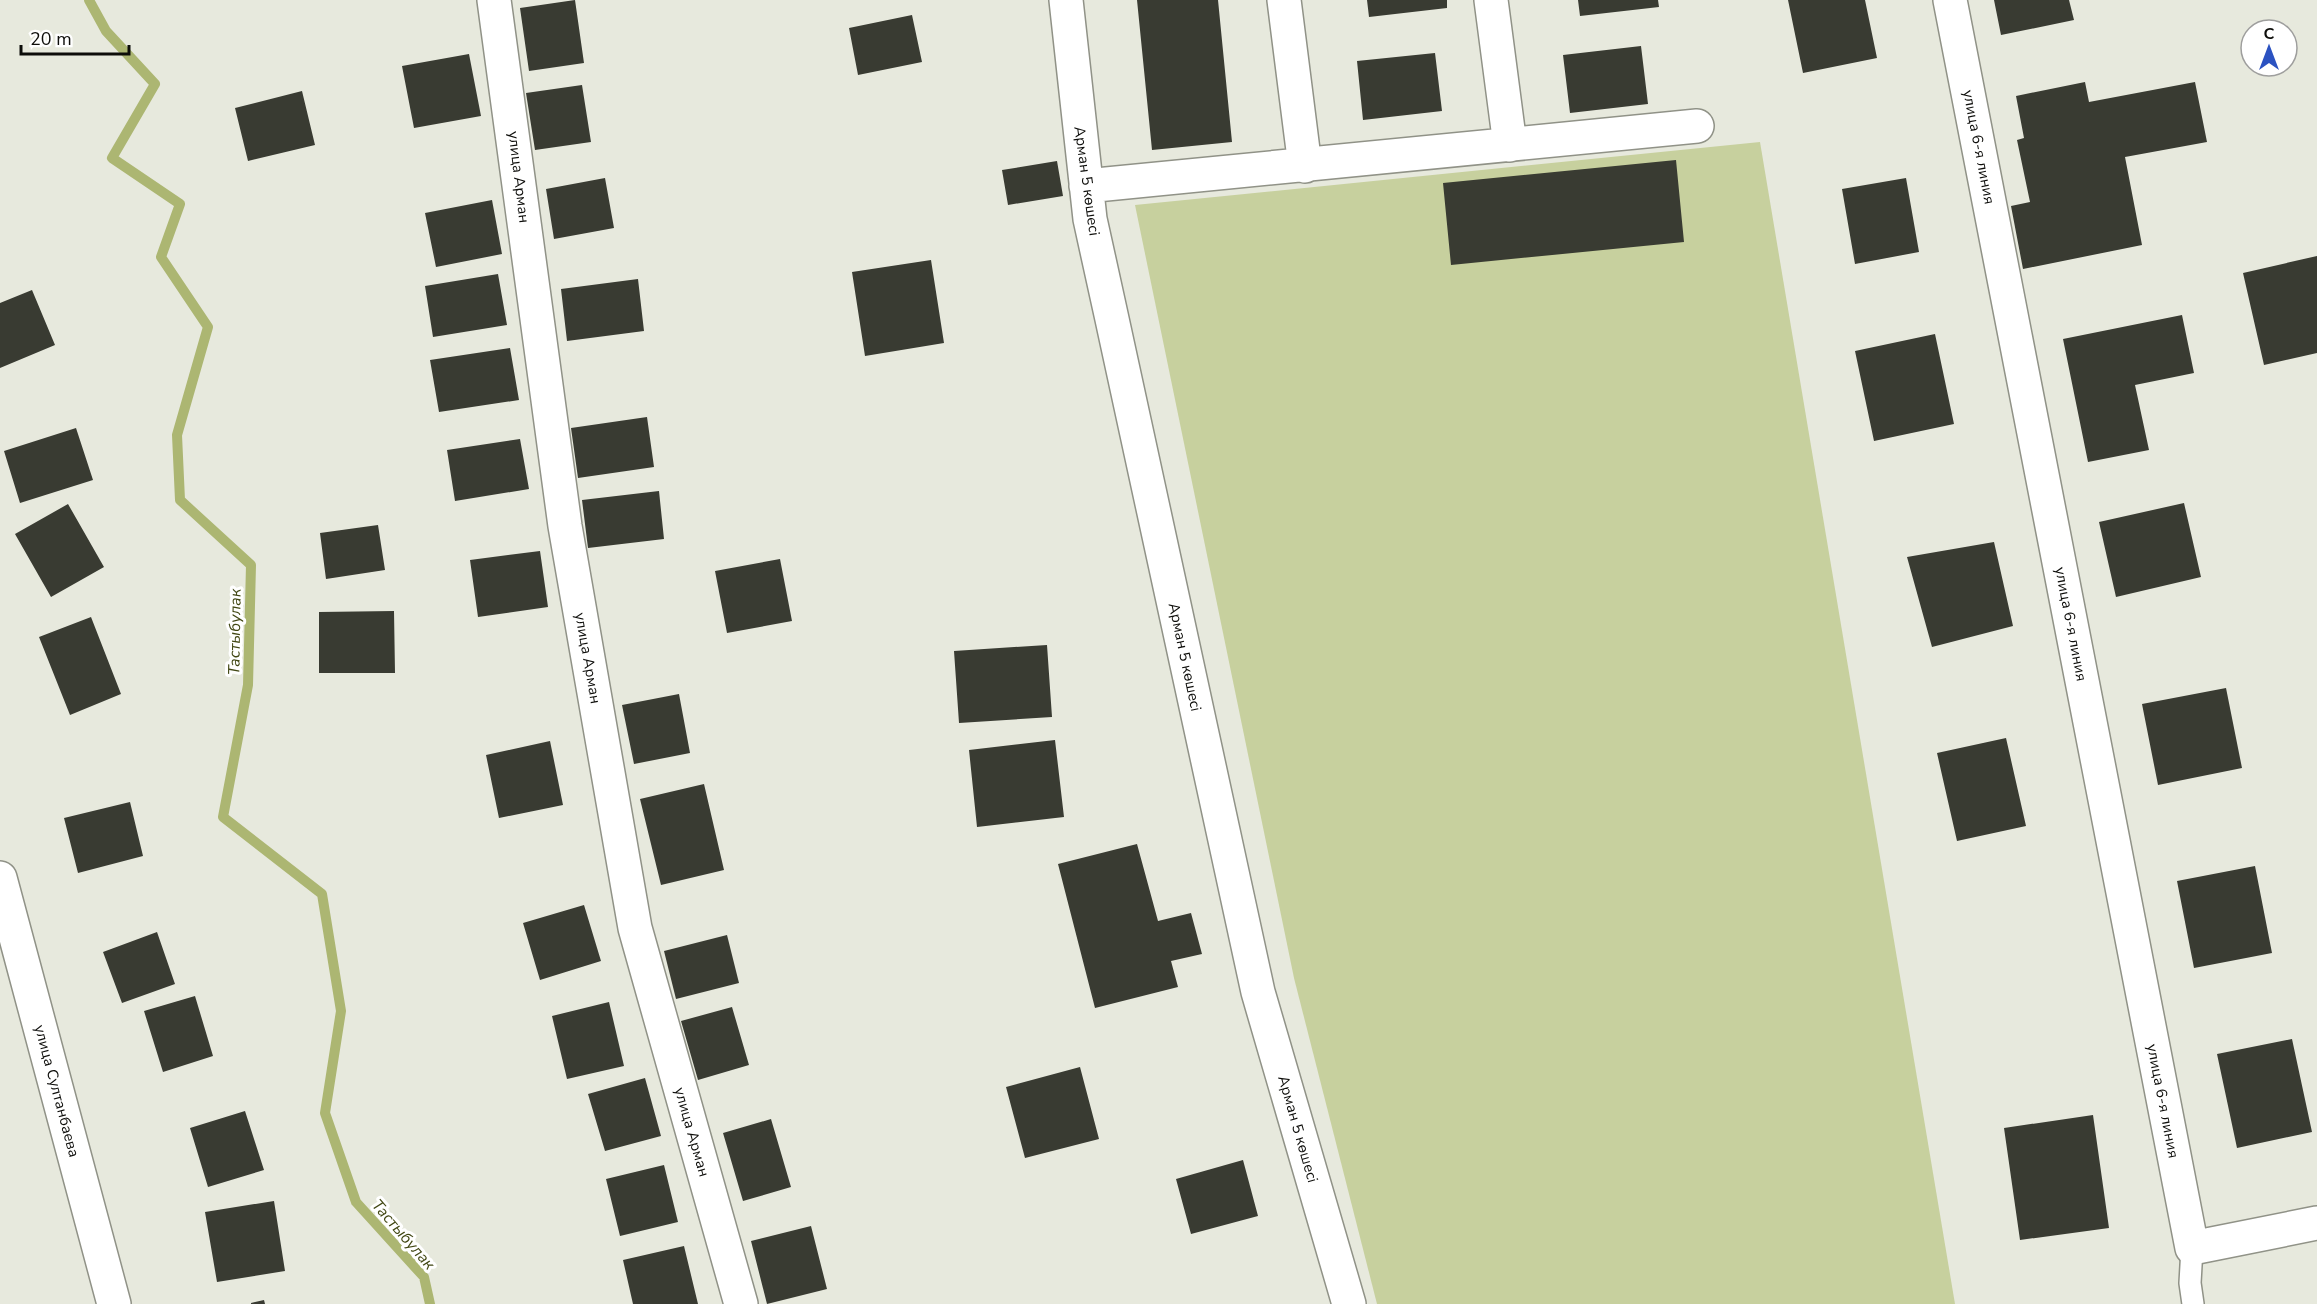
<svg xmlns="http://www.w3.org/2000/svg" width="2317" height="1304" font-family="'Nunito Sans',sans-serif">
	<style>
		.green { fill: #c7d09e }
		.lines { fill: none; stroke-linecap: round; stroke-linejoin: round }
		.stream { stroke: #acb672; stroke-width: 10 }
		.building { fill: #393b32 }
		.lane-casing { stroke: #909287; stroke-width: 24 }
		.street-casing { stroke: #909287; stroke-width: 36 }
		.lane { stroke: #fff; stroke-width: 21 }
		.street { stroke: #fff; stroke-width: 33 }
		.labels { text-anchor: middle; stroke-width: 6; stroke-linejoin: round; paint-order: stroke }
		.street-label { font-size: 15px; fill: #0d0d0a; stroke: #fff }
		.water-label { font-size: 16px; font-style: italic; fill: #414713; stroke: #fff }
	</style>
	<rect width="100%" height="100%" fill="#e7e9dd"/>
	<path class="green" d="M1760,142l195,1162h-578l-83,-326 -159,-773z"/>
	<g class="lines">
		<path class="stream" d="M89,0l17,31 49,53 -43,74 68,46 -19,53 47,70 -31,108 3,65 71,65 -3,120 -25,132 99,77 19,117 -16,102 31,89 68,75 6,27"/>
	</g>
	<path class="building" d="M575,0l9,63 -55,8 -9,-63z
		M1137,0h81l14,142 -80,8z
		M1367,0h80v8l-78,9z
		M1578,0h80l1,7 -79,9z
		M1788,0h77l12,58 -74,15z
		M1994,0h75l5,20 -73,15z
		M912,15l10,47 -64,13 -9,-47z
		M1641,46l7,58 -78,9 -7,-58z
		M1435,53l7,58 -79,9 -6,-59z
		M469,54l12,62 -67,12 -12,-62z
		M2085,82l4,20 106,-20 12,60 -82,15 17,88 -119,24 -12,-63 19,-4 -13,-62 7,-2 -8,-42z
		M582,85l9,57 -56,8 -9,-57z
		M302,91l13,54 -67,16 -13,-53z
		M1676,160l8,82 -233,23 -8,-82z
		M1057,161l6,35 -55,9 -6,-35z
		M605,178l9,50 -60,11 -8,-50z
		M1906,178l13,74 -64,12 -13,-75z
		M492,200l10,54 -66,13 -11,-54z
		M2317,256v97l-53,12 -21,-92z
		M931,260l13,83 -79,13 -13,-84z
		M498,274l9,51 -74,12 -8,-51z
		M638,279l6,52 -77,10 -6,-52z
		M32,290l23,55 -55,23v-65z
		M2182,315l12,58 -59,12 14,65 -61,12 -25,-123z
		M1935,334l19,90 -80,17 -19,-90z
		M510,348l9,52 -80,12 -9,-52z
		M647,417l7,50 -76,11 -7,-50z
		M76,428l17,52 -73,23 -16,-52z
		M520,439l9,50 -74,12 -8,-51z
		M659,491l5,48 -76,9 -6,-48z
		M2184,503l17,74 -85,20 -17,-75z
		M68,504l36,63 -53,30 -36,-63z
		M378,525l7,45 -59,9 -6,-46z
		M1994,542l19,84 -81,21 -25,-90z
		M540,551l8,56 -70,10 -8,-57z
		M780,559l12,62 -65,12 -12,-62z
		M394,611l1,62h-76v-61z
		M91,617l30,77 -51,21 -31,-78z
		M1047,645l5,72 -93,6 -5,-72z
		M2226,688l16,80 -84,17 -16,-81z
		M679,694l11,59 -56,11 -12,-59z
		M2006,738l20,88 -69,15 -20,-88z
		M1055,740l9,77 -87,10 -8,-77z
		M550,741l13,64 -64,13 -13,-63z
		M704,784l20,86 -63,15 -21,-86z
		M130,802l13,54 -65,17 -14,-55z
		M1137,844l21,77 33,-8 11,41 -31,7 7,26 -83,21 -37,-144z
		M2255,866l17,87 -78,15 -17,-87z
		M584,905l17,56 -61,19 -17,-57z
		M157,932l18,52 -53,19 -19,-51z
		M727,935l12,48 -63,16 -12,-48z
		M195,996l18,60 -50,16 -19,-61z
		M609,1002l15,64 -57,13 -15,-63z
		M732,1007l17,58 -51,15 -17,-59z
		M2292,1039l20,93 -75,16 -20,-94z
		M1080,1067l19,72 -74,19 -19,-71z
		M645,1078l16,58 -56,15 -17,-57z
		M245,1111l19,59 -56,17 -18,-59z
		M2093,1115l16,113 -89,12 -16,-112z
		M771,1119l20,68 -48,14 -20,-68z
		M1243,1160l15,56 -67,18 -15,-55z
		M664,1165l14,57 -58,14 -14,-57z
		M274,1201l11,70 -68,11 -12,-70z
		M811,1226l16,63 -60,15 -16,-63z
		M684,1246l14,58h-65l-10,-44z
		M264,1300l1,4h-14v-1z"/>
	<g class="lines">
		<g class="lane-casing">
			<path id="lane" d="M2192,1248l-2,35 3,21"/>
		</g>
		<g class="street-casing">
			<path id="street" d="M494,0l71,526 70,402 106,376
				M1066,0l24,219 22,100 146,673 91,312
				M1284,0l21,166
				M1491,0l19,145
				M1950,0l242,1248 125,-25
				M1086,186l611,-60
				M0,878l114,426"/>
		</g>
		<use href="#lane" class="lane"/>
		<use href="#street" class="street"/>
	</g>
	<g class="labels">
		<g class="street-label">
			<text transform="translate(1979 147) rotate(79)" y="5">улица 6-я линия</text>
			<text transform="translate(519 177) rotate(83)" y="5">улица Арман</text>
			<text transform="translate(1087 181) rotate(82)" y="5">Арман 5 көшесі</text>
			<text transform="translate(2071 624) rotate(79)" y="5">улица 6-я линия</text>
			<text transform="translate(1185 657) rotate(78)" y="5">Арман 5 көшесі</text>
			<text transform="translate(588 658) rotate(80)" y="5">улица Арман</text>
			<text transform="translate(57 1091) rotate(75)" y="5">улица Султанбаева</text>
			<text transform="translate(2163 1101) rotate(79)" y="5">улица 6-я линия</text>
			<text transform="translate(1298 1129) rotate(74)" y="5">Арман 5 көшесі</text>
			<text transform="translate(692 1132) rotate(74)" y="5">улица Арман</text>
		</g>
		<g class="water-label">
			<text transform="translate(234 632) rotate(-89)" y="6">Тастыбулак</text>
			<text transform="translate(404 1234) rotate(49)" y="6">Тастыбулак</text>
		</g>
	</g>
	<g transform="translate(2269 48)"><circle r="28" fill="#ffffff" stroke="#9e9e9d" stroke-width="1.5"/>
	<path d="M0-4.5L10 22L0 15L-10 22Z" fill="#2b52c1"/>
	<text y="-9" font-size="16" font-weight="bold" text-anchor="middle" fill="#0d0d0a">С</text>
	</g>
	<path d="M21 45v9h108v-9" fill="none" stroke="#0d0d0a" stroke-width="3"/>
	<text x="30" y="45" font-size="18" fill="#0d0d0a" stroke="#ffffff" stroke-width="4.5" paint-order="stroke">20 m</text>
</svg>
